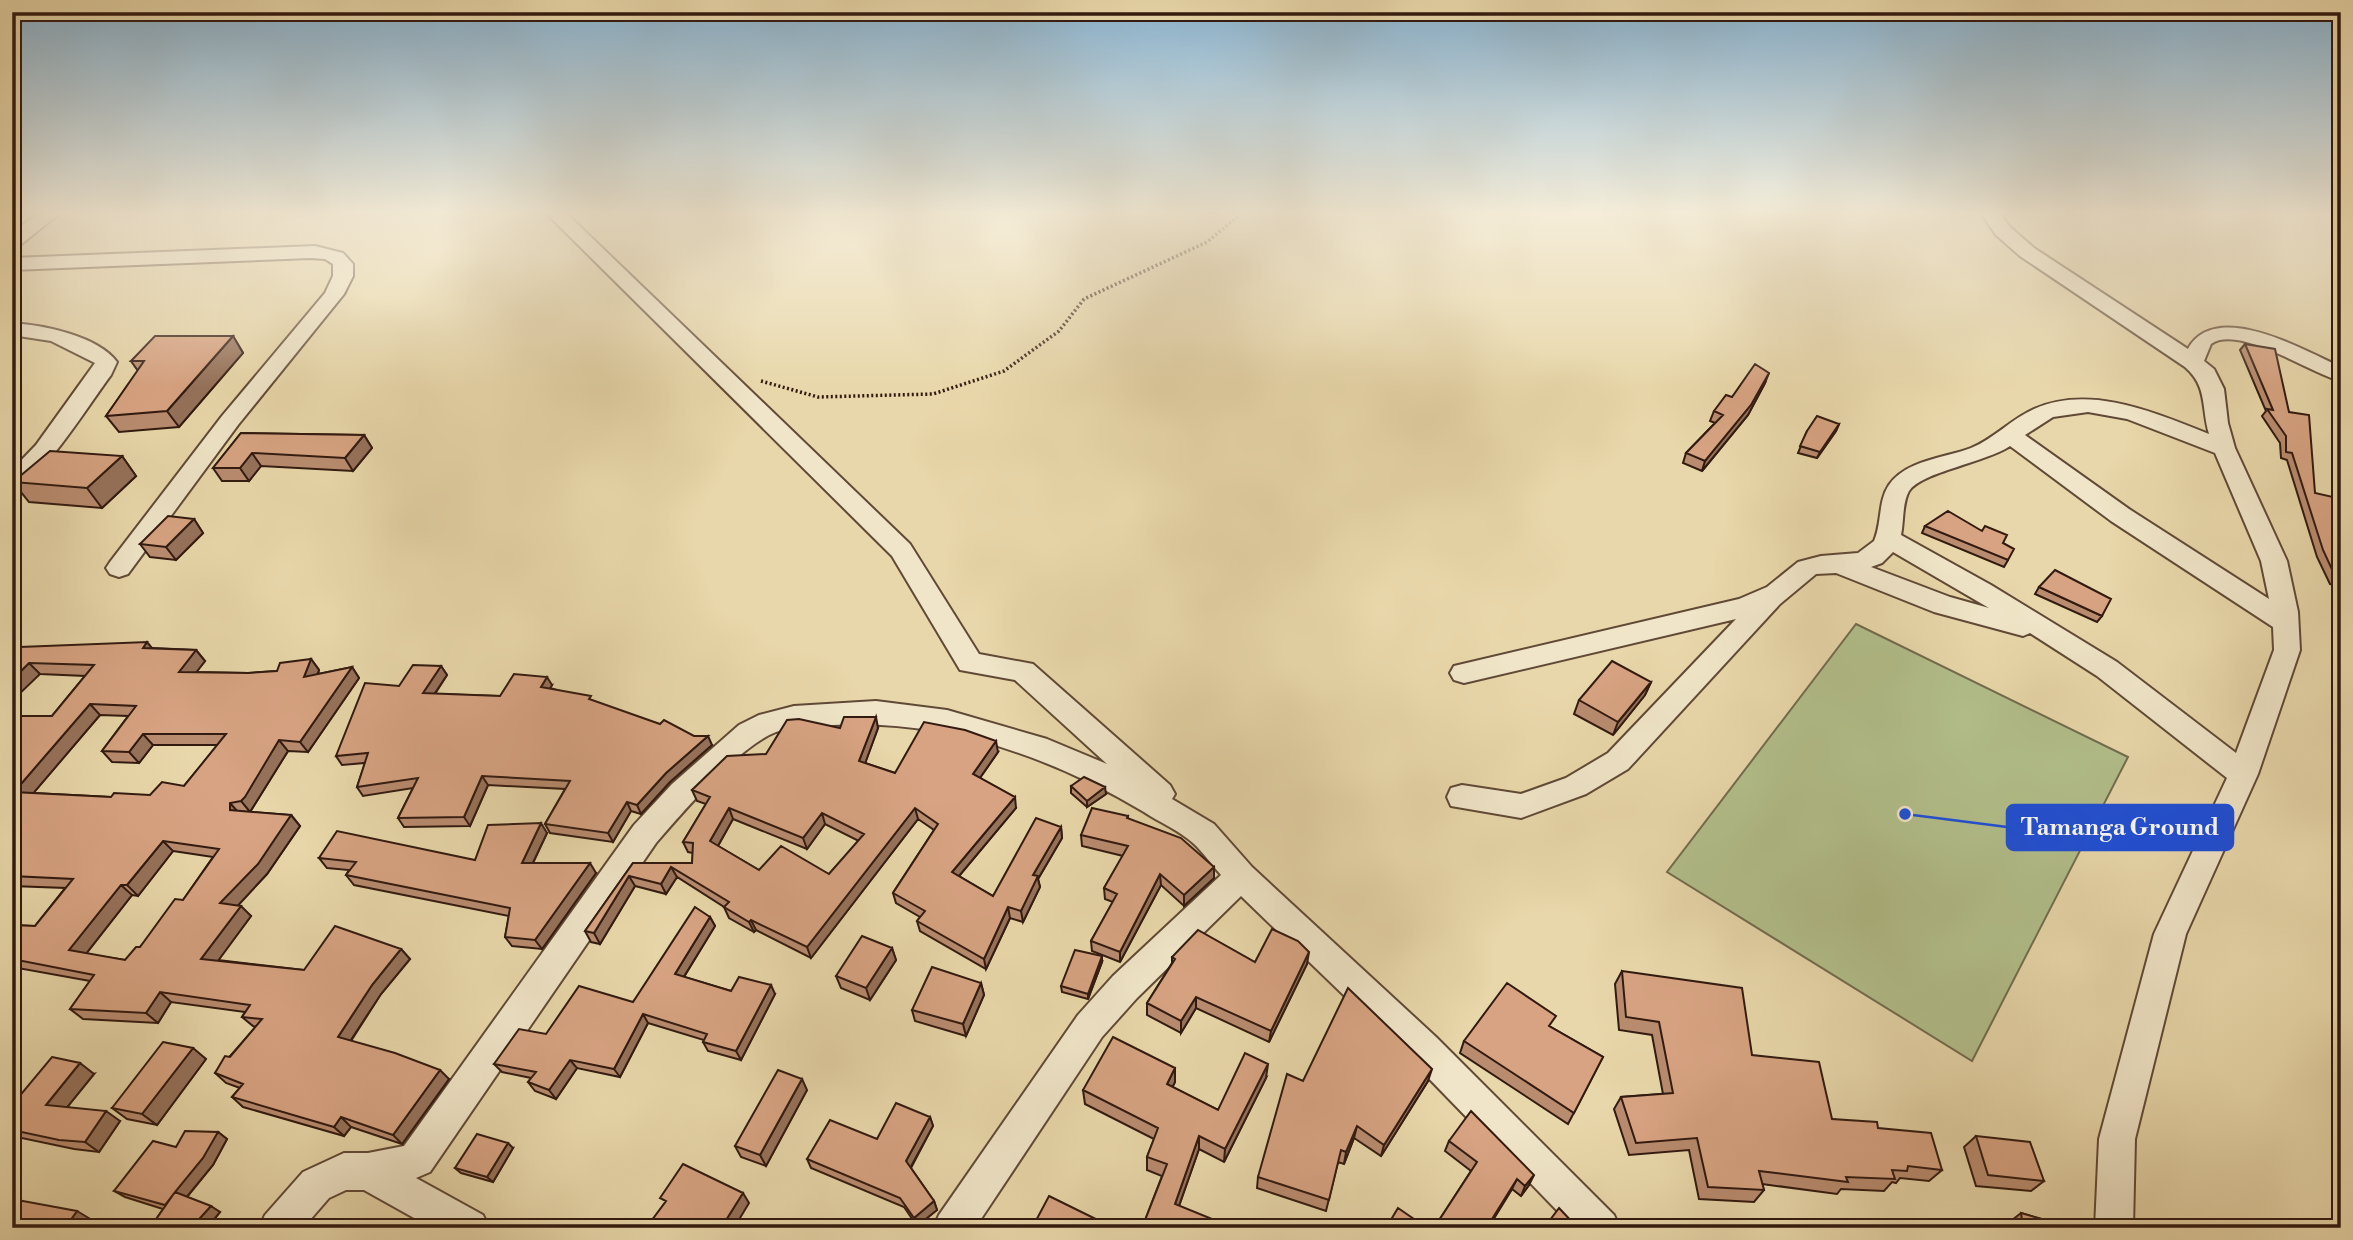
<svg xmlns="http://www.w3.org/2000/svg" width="2353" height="1240" font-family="'Libre Bodoni',serif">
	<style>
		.green { fill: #b2bf8b; stroke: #726c4e; stroke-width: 2 }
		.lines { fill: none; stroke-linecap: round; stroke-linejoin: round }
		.minor-casing { stroke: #604936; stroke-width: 4 }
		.path { stroke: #321a10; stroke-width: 3.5; stroke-dasharray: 2 2.5; stroke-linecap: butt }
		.minor { fill: #f0e5c8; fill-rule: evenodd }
		.wall { fill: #b98c70; stroke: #321a10; stroke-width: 2; fill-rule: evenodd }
		.shaded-wall { fill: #96725b; stroke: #321a10; stroke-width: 2 }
		.building { fill: #d7a382; stroke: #321a10; stroke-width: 2; fill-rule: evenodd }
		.leader { fill: none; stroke: #1d4ed8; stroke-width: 2.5 }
		.callout-dot { fill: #1d4ed8; stroke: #f0e5c8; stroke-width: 2.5 }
		.callout { fill: #1d4ed8; stroke: #1d4ed8; stroke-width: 2.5 }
		.callout-label { font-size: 24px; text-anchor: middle; font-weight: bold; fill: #fff }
	</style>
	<rect width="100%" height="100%" fill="#e8d7aa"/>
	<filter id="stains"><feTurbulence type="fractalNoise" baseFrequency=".00286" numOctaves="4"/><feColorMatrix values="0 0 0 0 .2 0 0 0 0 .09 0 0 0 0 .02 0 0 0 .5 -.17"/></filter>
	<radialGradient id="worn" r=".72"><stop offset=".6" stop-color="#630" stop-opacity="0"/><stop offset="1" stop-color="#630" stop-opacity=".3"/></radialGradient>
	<path class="green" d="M1856,624l272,133 -156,304 -305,-189z"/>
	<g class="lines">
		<g class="minor-casing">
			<path id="minor" d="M39,213h21l-41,33 -7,2v-15z
				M546,213h20l344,331 69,110 54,10 137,121 5,9 -3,5 42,25 38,43 184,170 178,178 6,13h-46l-162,-167 -171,-165 -104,102 -35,39 -127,191h-42l6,-13 139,-200 35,-39 108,-101c-9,-10 -18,-23 -28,-32 -13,-12 -34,-21 -49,-31 -94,-56 -200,-93 -311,-87 -19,2 -40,1 -57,7 -37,14 -94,81 -120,111l-226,329 -14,6 67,37 6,13h-57l-68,-38h-18l-17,8 -26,30h-44l6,-13 38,-43 41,-19h24l36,-7 230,-321 38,-41 67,-59 20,-10 35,-9 82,-5 71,9 100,29 60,25 -92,-84 -55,-10 -68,-114z
				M1981,213h19l10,14 24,21 154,101c27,-50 116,1 153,18v14c-30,-7 -102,-57 -130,-37l-7,17 10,8 10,20 4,34 7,25 52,113 11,51 2,38 -42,124 -72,160 -51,205 -2,89h-38l4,-89 55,-205 73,-156 -130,-102 -67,-43 -7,3 -89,-24 -98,-39 -20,1 -36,30 -152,165 -42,25 -65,24 -70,-12 -4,-9 4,-9 11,-3 59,9 45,-16 42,-25 128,-134 -272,64 -10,-3 -4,-7 4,-7 285,-67 28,-12 31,-25 23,-6 37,-3 16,-12c8,-18 4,-40 15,-56 17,-25 56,-27 82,-37 23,-9 40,-29 63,-39 57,-25 121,4 175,25 -8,-27 -1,-47 -24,-67l-165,-111 -24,-21zM2088,412l39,7 88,34 46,108 8,38 -140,-90 -104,-74 28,-18zM2010,446l101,75 162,106 1,23 -38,103 -119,-91 -126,-77 -90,-50c3,-13 1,-32 8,-44 12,-19 78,-29 101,-45zM1893,552l96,56 -39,-11 -79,-30 11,-4z
				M315,246l28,7 10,11v12l-9,18 -106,131 -110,149 -9,3 -9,-3 -4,-6 4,-6 112,-146 103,-123 8,-17v-12l-8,-5 -15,-1 -298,12v-12z
				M12,323c31,2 86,13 105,39l-6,13c-19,25 -72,110 -99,117v-22l24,-25 59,-82 -44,-22 -39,-6z"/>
		</g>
		<path class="path" d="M761,381l57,16 115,-3 71,-23 55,-40 25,-32 123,-57 35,-29"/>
		<use href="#minor" class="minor"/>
	</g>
	<path class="wall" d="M233,336l10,17 -64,74 -60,5 -13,-16 32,-45 -7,-10z
		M2245,344l44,68 26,81 26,26v93l-6,-27 -5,-1 -13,-27 -30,-97 -6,-2 -1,-15 -18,-27 4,-5 -26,-61z
		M1765,383l-17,32 -46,56 -19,-8 3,-10 29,-30 -5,-2 4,-10 18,-14z
		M1839,424l-3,7 -19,27 -19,-5 9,-22z
		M241,433l123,2 8,13 -19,23 -92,-5 -12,15h-27l-9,-13z
		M122,456l14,20 -34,32 -73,-6 -16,-20z
		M194,519l9,14 -27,27 -26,-3 -10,-13z
		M1925,526l57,5 21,12 5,17 -4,7 -82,-34z
		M2039,587l63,29 -5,6 -62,-28z
		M152,648l44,2 9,11 -9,11 52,1 29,-2 34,-12 8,11 -1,4 34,-7 7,11 -51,74 -20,-1 -38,61 41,3 9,11 -33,48 -29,31 13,11 -33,44 86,10 97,-21 9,10 -29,35 -30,47 98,38 -47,65 -51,-17 -7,9 -101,-29 -11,-10 8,-9 -14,-5 -11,-10 41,-46 -3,-1 -11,-9 3,-5 -74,-10 -13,21 -75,-4 -13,-10 20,-28 -78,-14v-42l23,1 30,-38 -53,-2v-170h40l33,-40 -45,-2 -20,-16zM100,715l28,1 -26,35 10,11 27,1 14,-18h65l-34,41 -34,9 -39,2 -78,-4zM173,851l40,6 -30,43 -43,47 -15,13 -39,-6 46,-59 6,1z
		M441,666l6,9 -12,19 65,2 52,-11 -2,3 44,13 118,44 -42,37 -29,32 -10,-3 -18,31 -63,-9 -5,-9 20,-35 -77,-4 -18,41 -66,1 -6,-9 15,-30 -50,8 -6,-9 8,-24 -23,2 -6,-9 63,-70z
		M1651,682l-6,13 -32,40 -39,-21 5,-14z
		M840,728h38l-13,35 30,10 103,-21 -18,26 36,30 -57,68 34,20 68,-69 1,11 -24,41 2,8 -17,35 -13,-4 -24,51 -66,-38 -3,-10 3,-4 -24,-14 -3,-10 41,-63 -16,-11 -107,139 -55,-28 -2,2 -25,-14 -5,-11 -47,-30 -11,17 -31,-8 -35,58 -9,-2 -6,-11 48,-68h59l1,-10 -5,-1 -5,-10 23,-38 -9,-3 -5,-11 74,-36zM733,819l74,30 18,-25 34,17 -30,33 -70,-4 -41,-24z
		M1071,786l35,8 -19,13 -16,-14z
		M1128,816v3l86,59 -30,28 -23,-21 -41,77 -28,-11 -1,-10 22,-39 -8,-3 -1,-11 19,-32 -41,-10 -1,-11z
		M547,833l-14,30 63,10 -54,76 -30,-3 -7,-9 4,-21 -155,-31 -8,-10 3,-5 -22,-2 -8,-10 156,2z
		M710,917l5,9 -31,51 47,14 44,3 -34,66 -33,-9 -5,-9 1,-2 -56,-17 -28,54 -43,-9 -21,31 -21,-8 -7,-9 3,-4 -29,-6 -8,-8 52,-30 87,-32z
		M892,948l4,12 -26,40 -29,-12 -5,-12z
		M1172,957l83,5 52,2 -38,78 -73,-34 -15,25 -34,-18v-12l25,-40z
		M1102,962l-14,37 -26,-7 -1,-6z
		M1622,971l130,84 80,64 46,9 64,42 -13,11 -29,-3 -4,5 -4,-1 -8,9 -43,-2 -4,5 -75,-10 2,6 -10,12 -55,-3 -10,-49 -60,5 -15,-46 7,-12 42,-3 -11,-59 -33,-5 -4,-46z
		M981,983l3,12 -18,41 -51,-15 -3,-11z
		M1551,1027l52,30 -35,67 -108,-71 4,-12z
		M206,1059l-49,66 -30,-6 -15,-11z
		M1175,1068v14l-3,5 46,23 48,-32 -42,84 -25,-13 -20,57 -37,22 20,-52 -15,-6v-13l7,-18 -69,-35 -2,-14z
		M94,1074l-27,33 53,14 -21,31 -25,-3 -62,-13v-31z
		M1303,1081h125l-47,75 -27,-18 -10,26 -6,-2 -12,49 -69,-23 1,-11z
		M807,1090l-41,76 -25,-9 -6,-11z
		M930,1117l3,9 -22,42 23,33 3,9 -20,16 -13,-19 -93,-39 -4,-9 70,-20z
		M218,1132l9,7 -14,26 -26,32 33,15 -13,16h-57l13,-19 -38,-12 -11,-6 62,-44z
		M1976,1136l68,45 -13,10 -55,-5 -12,-39z
		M1449,1141l80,44 -8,11 -9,-7 -24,39h-54l37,-57 -26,-20z
		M513,1148l-20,34 -32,-9 -6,-5z
		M2021,1213l52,15h-65l-1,-4z"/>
	<path class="shaded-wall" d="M233,336l10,17 -64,74 -12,-16z
		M1769,373l-4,10 -17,32 -46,56 3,-10z
		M1839,424l-3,7 -19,27 3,-6z
		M364,435l8,13 -19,23 -8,-13z
		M252,453l9,13 -12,15 -9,-13z
		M122,456l14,20 -34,32 -15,-20z
		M194,519l9,14 -27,27 -10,-13z
		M147,642l9,11 -13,-5z
		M196,650l9,11 -17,22 -9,-11z
		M311,659l8,11 -7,18 -8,-11z
		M29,663l11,11 -28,27v-21z
		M441,666l6,9 -18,27 -6,-9z
		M352,667l7,11 -51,74 -8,-10z
		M547,677l5,8 -6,11 -5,-9z
		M1651,682l-6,13 -32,40 5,-13z
		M90,704l10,11 -75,88 -11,-11z
		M876,717l2,11 -16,44 -3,-11z
		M143,734l10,11 -14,18 -10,-11z
		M708,736l4,9 -42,37 -29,32 -4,-9 29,-32z
		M279,740l9,11 -38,61 -9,-11z
		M996,741l2,11 -23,33 -2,-11z
		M482,776l6,9 -18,41 -6,-9z
		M1105,787l1,7 -19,13v-6z
		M1015,797l1,11 -62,74 -2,-10z
		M627,802l4,9 -18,31 -5,-9z
		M230,803l9,10 -9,-3z
		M729,808l4,11 -18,32 -5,-10z
		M915,808l3,11 -107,139 -4,-11z
		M822,813l3,11 -18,25 -4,-11z
		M291,815l9,11 -33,48 -36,39 -11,-10z
		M541,823l6,10 -19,40 -6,-10z
		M1061,827l1,11 -24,41 2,8 -17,35 -2,-11 12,-36z
		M163,841l10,10 -35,45 -11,-11z
		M590,863l6,10 -54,76 -7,-9z
		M671,867l6,10 -11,17 -5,-10z
		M1214,867v11l-30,28v-11z
		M1160,874l1,11 -41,77v-10z
		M629,876l6,10 -35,58 -6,-11z
		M121,885l11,10 -51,65 -12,-10z
		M241,906l10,10 -39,53 -11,-10z
		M1008,907l2,11 -24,51 -2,-10z
		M710,917l5,9 -35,57 -5,-9z
		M751,920l5,10 -2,2 -5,-10z
		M892,948l4,12 -26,40 -4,-12z
		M401,949l9,10 -29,35 -34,52 -9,-9 34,-52z
		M1309,952l-2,12 -38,78 2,-11z
		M1102,956v6l-14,37v-5z
		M981,983l3,12 -18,41 -3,-12z
		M771,985l4,9 -34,66 -5,-9z
		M160,992l11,10 -13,21 -12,-10z
		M1196,997v11l-15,25v-12z
		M643,1014l5,9 -28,54 -6,-8z
		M193,1048l13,11 -49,66 -15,-11z
		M570,1060l7,8 -21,31 -7,-9z
		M80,1063l14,11 -33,41 -15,-10z
		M1268,1064l-2,14 -42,84 1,-13z
		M1175,1068v14l-8,16v-14z
		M1432,1069l-4,12 -47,75 3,-11z
		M440,1070l9,9 -47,65 -9,-9z
		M802,1079l5,11 -41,76 -6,-11z
		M106,1111l14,10 -21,31 -14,-10z
		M341,1117l10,10 -7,9 -10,-9z
		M930,1117l3,9 -24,44 -3,-9z
		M1357,1126l-3,12 -10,26 2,-12z
		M218,1132l9,7 -14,26 -28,34 -10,-7z
		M1199,1136v13l-24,68v-13z
		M508,1143l5,5 -20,34 -6,-5z
		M1534,1175l-5,10 -8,11 4,-10z
		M1517,1179l-5,10 -24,39h-1z
		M743,1193l6,10 -15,25h-13z
		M934,1201l3,9 -20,16 -3,-8z
		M211,1206l9,6 -13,16h-16z
		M77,1211l15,9 -5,8h-22z"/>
	<path class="building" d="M155,336h78l-66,75 -61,5 38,-55h-13z
		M2245,344l30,5 14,63 20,3 6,78 18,4 8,22v60l-5,-1 -13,-28 -31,-97 -6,-1v-16l-19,-27 6,1z
		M1755,364l14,9 -18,32 -46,56 -19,-8 37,-38 -9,-4 12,-16 6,2z
		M1817,416l22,8 -19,28 -20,-6 7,-15z
		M241,433l123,2 -19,23 -93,-5 -12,15h-27z
		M50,451l72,5 -35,32 -74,-6z
		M1948,511l34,20 3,-5 22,9 -4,8 11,6 -6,11 -83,-34z
		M168,516l26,3 -28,28 -26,-3z
		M2055,570l56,29 -9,17 -63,-29z
		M147,642l-4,6 53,2 -17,22 69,1 29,-2 3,-8 31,-4 -7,18 48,-10 -52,75 -21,-2 -34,57 -4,4 -11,2v7l61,5 -33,49 -38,39 21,3 -40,53 103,11 31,-44 66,23 -29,36 -34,52 57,16 45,17 -47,65 -52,-18 -7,10 -102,-30 11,-13 -28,-11 10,-17 5,1 32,-38 -20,-2 8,-12 -90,-13 -14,21 -76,-4 24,-34 -82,-16v-34l23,1 38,-47 -61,-3v-160h40l42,-51 -65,-2 -17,17v-23l8,1v-11zM90,704l46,2 -34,45 27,1 14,-18h83l-42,52 -22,-4 -12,13 -36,-2 -3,4 -97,-5zM163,841l56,8 -36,51 -8,-1 -35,48h-4l-11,13 -56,-10 52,-65h6z
		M1612,661l39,21 -33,40 -39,-22z
		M413,665l28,1 -18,27 77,3 14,-22 33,3 -6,10 50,9 -2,3 71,25 4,-4 30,16h14l-42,37 -29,32 -10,-3 -19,31 -63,-9 25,-43 -88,-5 -18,41 -66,1 20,-40 -61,9 11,-34 -32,3 29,-73 34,3z
		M844,717h32l-17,44 36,12 29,-51 41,8 31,11 -23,33 42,23 -63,75 41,24 43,-78 25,9 -28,48 5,1 -17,35 -13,-4 -24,52 -67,-38 8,-10 -32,-18 45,-69 -23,-16 -108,139 -56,-27 -2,2 -25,-15 5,-5 -58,-35 -10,17 -32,-8 -35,57 -9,-2 48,-68h59l1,-20 -10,-1 27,-45 -18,-7 35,-34 39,-2 21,-34 12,-1 41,9zM729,808l74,30 19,-25 42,21 -35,40 -48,-28 -22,24 -49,-29z
		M1084,777l21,10 -18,14 -16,-15z
		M1092,808l36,8 -1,2 54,20 33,29 -30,28 -24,-21 -40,78 -29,-11 26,-47 -13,-6 24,-42 -47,-11z
		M541,823l-19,40h68l-55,77 -30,-3 5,-29 -164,-33 10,-13 -37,-4 18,-27 138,29 13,-35z
		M695,907l15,10 -35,57 56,17 8,-14 32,8 -35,66 -33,-9 4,-8 -64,-20 -29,55 -44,-9 -21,30 -21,-8 8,-10 -42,-8 25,-35 27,5 33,-48 54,16z
		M1272,929l26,12 11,11 -38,79 -75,-34 -15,24 -34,-18 28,-44 -3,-2 26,-27 57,32z
		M862,936l30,12 -26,40 -30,-12z
		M1075,950l27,6 -14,38 -27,-8z
		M932,967l49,16 -18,41 -51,-14z
		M1622,971l120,17 10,67 67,7 13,57 45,3 1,6 53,5 11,37 -34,-4 -1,5 -15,-1 3,9 -49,-2 2,5 -89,-11 5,19 -56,-3 -11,-49 -61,5 -15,-46 52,-4 -14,-71 -33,-5z
		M1507,983l49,33 -7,10 54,31 -29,56 -110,-72z
		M1348,988l84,81 -48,76 -27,-19 -11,26 -5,-2 -12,50 -71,-23 29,-103 16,7z
		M1113,1037l62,31 -8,16 51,26 27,-57 23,11 -43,85 -26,-13 -24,68 59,24h-92l25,-64 -20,-7 11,-29 -75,-38z
		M163,1042l30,6 -51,66 -30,-6z
		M52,1057l28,6 -34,42 60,6 -21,31 -26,-2 -47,-10v-25z
		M778,1070l24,9 -42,76 -25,-9z
		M896,1103l34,14 -24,44 28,40 -20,17 -14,-20 -93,-39 23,-39 47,19z
		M1471,1111l63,64 -9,11 -8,-7 -30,48 -11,-7 -4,8h-38l43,-66 -28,-21z
		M185,1131l33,1 -15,26 -28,34 36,14 -20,22h-41l25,-36 -10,13 -51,-14 39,-50 23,6z
		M477,1134l31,9 -21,34 -32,-9z
		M1976,1136l54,6 14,39 -56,-6z
		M683,1164l60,29 -22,35h-75l20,-27 -6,-3z
		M1049,1196l65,32h-82z
		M12,1199l65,12 -12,17h-53z
		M1398,1208l29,20h-41z
		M1559,1208l16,17 10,1 2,2h-43z
		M2021,1213l52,15h-50z"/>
	<linearGradient id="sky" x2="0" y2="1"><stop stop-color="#89b5d4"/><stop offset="0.55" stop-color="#f5edd9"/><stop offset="1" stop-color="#f5edd9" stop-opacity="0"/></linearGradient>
	<rect width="2353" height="387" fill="url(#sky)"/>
	<path class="leader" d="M1905 814L2007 827"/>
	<circle class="callout-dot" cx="1905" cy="814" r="7"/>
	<rect class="callout" x="2007" y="805" width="226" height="45" rx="7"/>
	<g class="callout-label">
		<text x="2120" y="835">Tamanga Ground</text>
	</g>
	<rect width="2353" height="1240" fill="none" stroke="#e8d7aa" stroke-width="42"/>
	<rect x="14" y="14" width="2325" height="1212" fill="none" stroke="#321a10" stroke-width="3.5"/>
	<rect x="21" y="21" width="2311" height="1198" fill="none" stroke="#321a10" stroke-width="2"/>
	<rect width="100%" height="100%" filter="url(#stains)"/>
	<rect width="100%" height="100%" fill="url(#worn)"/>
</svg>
